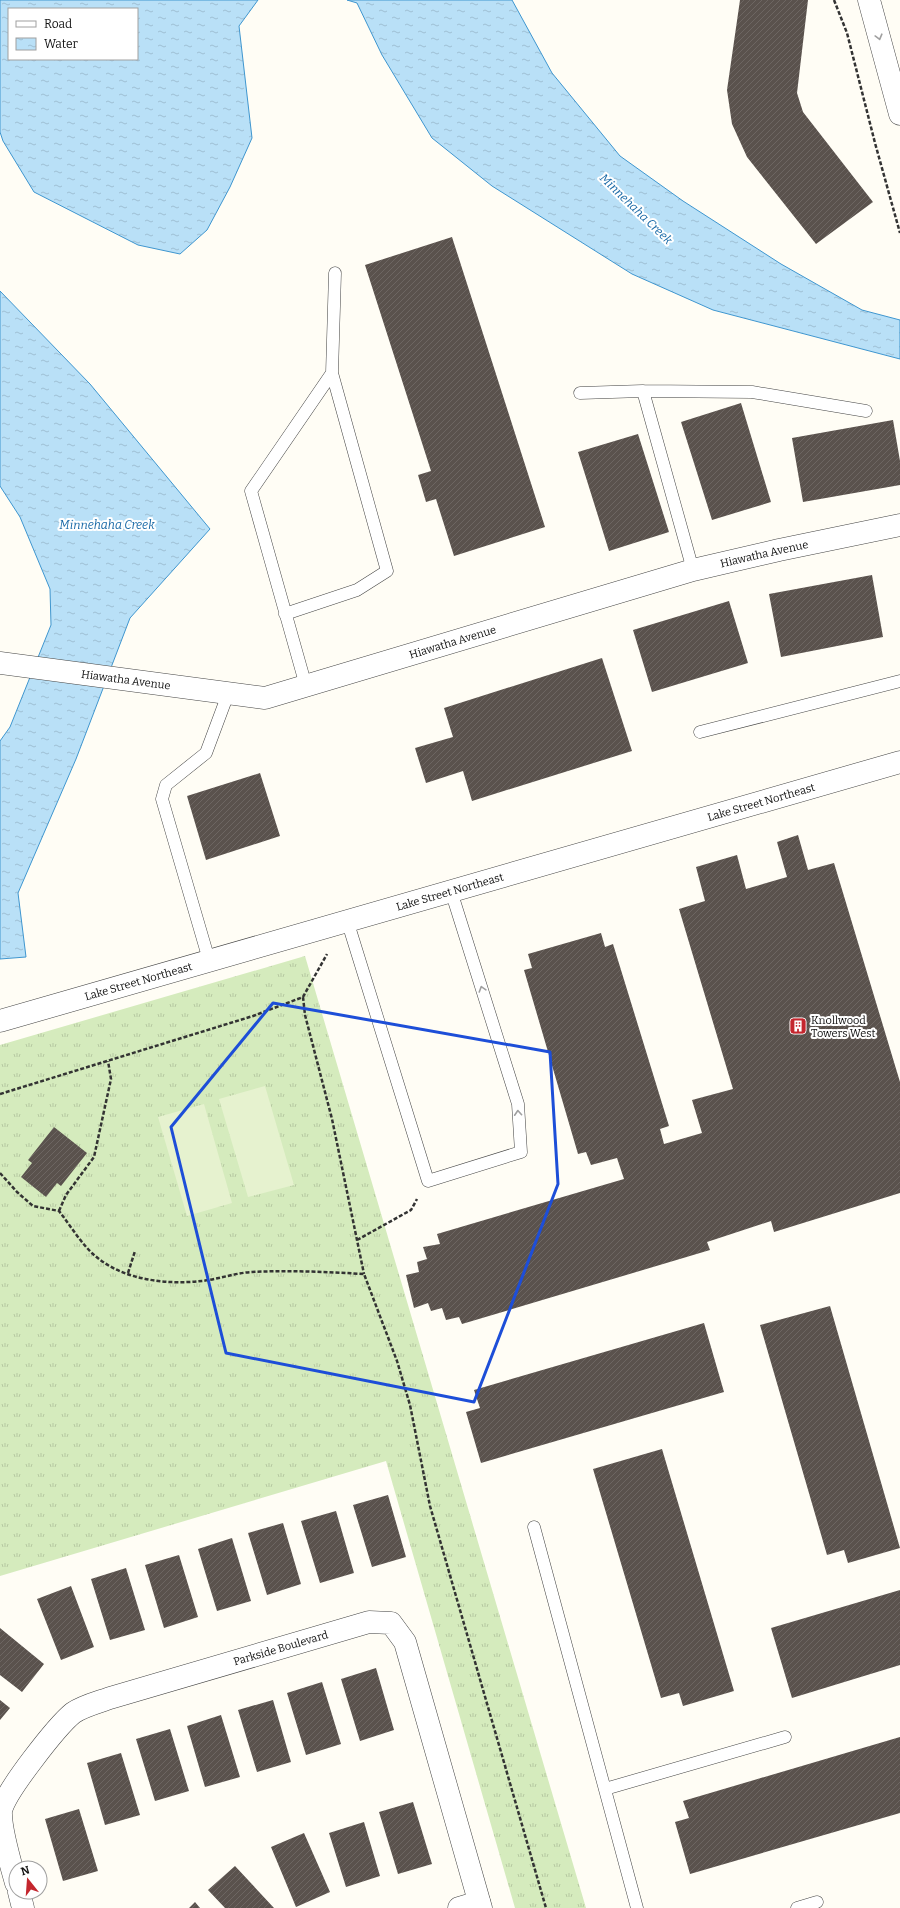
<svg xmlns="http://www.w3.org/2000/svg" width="900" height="1908" font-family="Bitter,serif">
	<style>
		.grass { fill: url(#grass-tufts) }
		.pitch { fill: #e6f2cf }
		.water { fill: url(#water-ripples); stroke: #3f96cf; fill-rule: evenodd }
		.building { fill: url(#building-hatch) }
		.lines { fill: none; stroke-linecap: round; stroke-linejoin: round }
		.service-casing { stroke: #444; stroke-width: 13 }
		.minor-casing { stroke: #444; stroke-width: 23 }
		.tertiary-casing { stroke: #444; stroke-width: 23 }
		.path { stroke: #333; stroke-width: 2.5; stroke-dasharray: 4 2; stroke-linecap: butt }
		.service { stroke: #fff; stroke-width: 12 }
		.minor { stroke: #fff; stroke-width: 22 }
		.tertiary { stroke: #fff; stroke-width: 22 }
		.oneway { stroke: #a0a0a0 }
		.marked { fill: none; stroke: #1d4ed8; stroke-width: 3; stroke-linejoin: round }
		.labels { text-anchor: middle; stroke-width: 4; stroke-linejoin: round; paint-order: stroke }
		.street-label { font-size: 11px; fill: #111; stroke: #fff }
		.poi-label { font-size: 11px; fill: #111; stroke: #fff; text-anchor: start }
		.water-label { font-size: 12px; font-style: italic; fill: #1768a6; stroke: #fff }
	</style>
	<defs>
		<pattern id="grass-tufts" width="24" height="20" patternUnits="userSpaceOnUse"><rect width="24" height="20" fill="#d5ebbd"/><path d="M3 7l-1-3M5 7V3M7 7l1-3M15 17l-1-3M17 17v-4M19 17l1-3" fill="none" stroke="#b6c8a1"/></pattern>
		<pattern id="water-ripples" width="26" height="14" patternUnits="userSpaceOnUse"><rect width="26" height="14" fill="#b9e0f7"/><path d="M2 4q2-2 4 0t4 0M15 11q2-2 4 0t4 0" fill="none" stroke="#9ebfd3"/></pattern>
		<pattern id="building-hatch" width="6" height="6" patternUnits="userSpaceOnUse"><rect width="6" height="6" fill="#5a524d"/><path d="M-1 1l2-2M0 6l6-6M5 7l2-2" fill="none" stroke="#6d6662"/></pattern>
	</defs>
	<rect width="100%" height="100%" fill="#fffdf5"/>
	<path class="grass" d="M305,956l281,952h-71l-129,-447 -386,115v-531z"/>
	<path class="pitch" d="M265,1086l29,99 -46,12 -29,-98z
		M204,1104l28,99 -45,13 -29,-99z"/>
	<path class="water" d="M0,0h258l-19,26 13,112 -22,49 -23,43 -27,24 -42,-9 -104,-53 -31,-51 -3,-9zM9,9h128v50h-128z
		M347,0h165l40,73 68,83 63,45 98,63 81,46 38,10v39l-187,-49 -81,-36 -140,-88 -60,-48 -50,-83 -25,-52z
		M0,291l90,93 120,145 -80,89 -54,141 -58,134 8,64 -26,2v-218l10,-14 41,-102 -1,-36 -30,-72 -20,-31z"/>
	<path class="building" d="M740,0h68l-11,93 6,19 70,90 -57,42 -69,-87 -15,-33 -5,-34z
		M452,237l93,290 -91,29 -18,-57 -10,3 -8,-27 13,-4 -66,-206z
		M741,403l30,99 -59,18 -31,-98z
		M893,420l7,41v24l-97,17 -11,-64z
		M638,434l31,98 -60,19 -31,-99z
		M872,575l11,62 -102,20 -12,-63z
		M729,601l19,62 -96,29 -19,-62z
		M602,658l30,93 -160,50 -9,-30 -37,12 -11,-35 38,-11 -9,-29z
		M260,773l20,63 -74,24 -19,-64z
		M798,835l10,35 26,-7 66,219v111l-126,39 -3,-11 -64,21 3,8 -248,74 -3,-7 -13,3 -4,-12 -11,3 -3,-8 -14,5 -8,-33 13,-3 -2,-10 10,-3 -4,-12 17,-3 -3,-10 187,-55 -7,-21 -26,7 -5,-13 -8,2 -54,-184 8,-2 -4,-14 73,-21 4,14 8,-3 56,182 -9,3 4,15 38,-11 -10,-33 41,-11 -54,-180 26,-8 -9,-34 41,-12 9,34 41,-12 -10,-35z
		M54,1127l33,26 -26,33 -4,-3 -11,14 -25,-20 11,-14 -4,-3z
		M830,1306l70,242 -52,15 -4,-13 -17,5 -67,-230z
		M704,1323l20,69 -243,71 -15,-51 14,-4 -6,-18z
		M662,1449l72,242 -51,15 -4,-13 -18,5 -68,-229z
		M388,1495l18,62 -34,10 -19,-62z
		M336,1511l18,62 -34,10 -19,-62z
		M283,1523l18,61 -34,11 -19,-62z
		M232,1538l19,63 -34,10 -19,-62z
		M179,1555l19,62 -34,11 -19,-63z
		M126,1568l19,62 -35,10 -19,-61z
		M71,1586l23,61 -33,13 -24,-61z
		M900,1590v75l-108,33 -21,-70z
		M0,1628l44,36 -22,28 -22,-17z
		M376,1668l18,62 -34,11 -19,-62z
		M322,1682l19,62 -35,11 -19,-62z
		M0,1700l10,8 -10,12z
		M273,1700l18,62 -34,10 -19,-62z
		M221,1715l19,62 -35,10 -18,-61z
		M170,1729l19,62 -34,10 -19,-62z
		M900,1737v76l-210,61 -15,-52 14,-4 -6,-17z
		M121,1753l19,62 -35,10 -18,-62z
		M413,1802l19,62 -34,10 -19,-62z
		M79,1809l19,62 -35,10 -18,-62z
		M364,1822l16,54 -34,11 -17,-54z
		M304,1833l26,59 -34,15 -25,-60z
		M235,1866l39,42h-49l-17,-18z
		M195,1902l5,6h-11z"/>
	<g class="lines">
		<g class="service-casing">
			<path id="service" d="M643,391l109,1 114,19
				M580,393l63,-2 50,179
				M285,614l72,-24 30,-19 -55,-198
				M306,686l-55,-195 81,-118 3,-100
				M700,732l200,-51
				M347,920l81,261 93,-29 -3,-48 -67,-213
				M209,960l-47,-161 4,-14 40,-32 22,-59
				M534,1527l103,381
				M605,1789l180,-52
				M797,1908l20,-6"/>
		</g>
		<g class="minor-casing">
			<g id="minor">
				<path id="s1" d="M0,663l265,35 428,-128 86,-20 121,-25"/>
				<path id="s2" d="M16,1883c-5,-18 -16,-54 -15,-72 4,-19 56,-85 72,-98 10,-7 26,-11 37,-15l259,-76 22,1 14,19 76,266"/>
				<path d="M19,1892l4,16"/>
				<path d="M459,1908l20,-6"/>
			</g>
		</g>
		<g class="tertiary-casing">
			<g id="tertiary">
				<path d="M869,0l31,114"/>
				<path id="s3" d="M0,1021l900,-259"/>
			</g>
		</g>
		<path class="path" d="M834,0l13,33 28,110 25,90
			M303,997l2,18 27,104 32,155
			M0,1094l253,-78 50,-19 24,-43
			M0,1173l17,19 16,14 26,5c11,14 21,31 34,43 28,26 73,31 109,27 17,-2 33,-8 50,-9 38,-2 75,0 112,2l33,87 13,44 20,101 116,402
			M59,1211l7,-16 28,-38 17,-78 -3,-18
			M357,1240l54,-30 6,-11
			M128,1273l7,-22"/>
		<use href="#service" class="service"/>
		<use href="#minor" class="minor"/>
		<use href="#tertiary" class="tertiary"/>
	</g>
	<defs><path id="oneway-chevron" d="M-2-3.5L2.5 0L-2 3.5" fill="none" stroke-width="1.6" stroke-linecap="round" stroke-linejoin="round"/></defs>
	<g class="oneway">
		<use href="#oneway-chevron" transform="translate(879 37) rotate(75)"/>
		<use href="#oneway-chevron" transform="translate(482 989) rotate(-107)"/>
		<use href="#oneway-chevron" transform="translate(518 1113) rotate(-94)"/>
	</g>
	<path class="marked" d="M273,1003l277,49 8,132 -84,218 -248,-49 -55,-226z"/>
	<defs>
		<g id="building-square" transform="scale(0.9)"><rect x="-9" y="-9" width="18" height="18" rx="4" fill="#c4262e" stroke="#fff"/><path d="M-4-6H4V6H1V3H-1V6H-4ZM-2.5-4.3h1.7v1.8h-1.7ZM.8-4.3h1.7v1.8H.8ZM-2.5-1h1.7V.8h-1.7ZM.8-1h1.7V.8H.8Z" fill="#fff"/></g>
	</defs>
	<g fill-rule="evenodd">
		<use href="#building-square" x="798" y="1026"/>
	</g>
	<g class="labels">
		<g class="street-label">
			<text dy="4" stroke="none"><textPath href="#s1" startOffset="787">Hiawatha Avenue</textPath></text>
			<text dy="4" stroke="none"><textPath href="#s1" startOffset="463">Hiawatha Avenue</textPath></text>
			<text dy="4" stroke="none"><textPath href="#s1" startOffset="127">Hiawatha Avenue</textPath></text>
			<text dy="4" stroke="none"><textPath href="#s3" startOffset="792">Lake Street Northeast</textPath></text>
			<text dy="4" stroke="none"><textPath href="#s3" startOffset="468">Lake Street Northeast</textPath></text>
			<text dy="4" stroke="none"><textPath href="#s3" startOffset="144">Lake Street Northeast</textPath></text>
			<text dy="4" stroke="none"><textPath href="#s2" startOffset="414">Parkside Boulevard</textPath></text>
		</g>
		<g class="poi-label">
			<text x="811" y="1024">Knollwood<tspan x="811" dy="13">Towers West</tspan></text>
		</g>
		<g class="water-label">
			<text transform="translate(636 209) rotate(44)" y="4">Minnehaha Creek</text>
			<text x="107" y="529">Minnehaha Creek</text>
		</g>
	</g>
	<rect x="8" y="8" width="130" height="52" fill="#ffffff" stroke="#a0a0a0"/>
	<rect x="16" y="21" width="20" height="6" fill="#ffffff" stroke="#a0a0a0"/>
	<text x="44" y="28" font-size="12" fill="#111111">Road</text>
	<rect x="16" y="38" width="20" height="12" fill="url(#water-ripples)" stroke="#a0a0a0"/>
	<text x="44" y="48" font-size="12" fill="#111111">Water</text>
	<g transform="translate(28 1880) rotate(343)"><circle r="19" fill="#ffffff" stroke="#a0a0a0"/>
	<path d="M0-3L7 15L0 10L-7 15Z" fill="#c4262e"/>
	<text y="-6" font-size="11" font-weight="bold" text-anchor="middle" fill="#111111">N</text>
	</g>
</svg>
